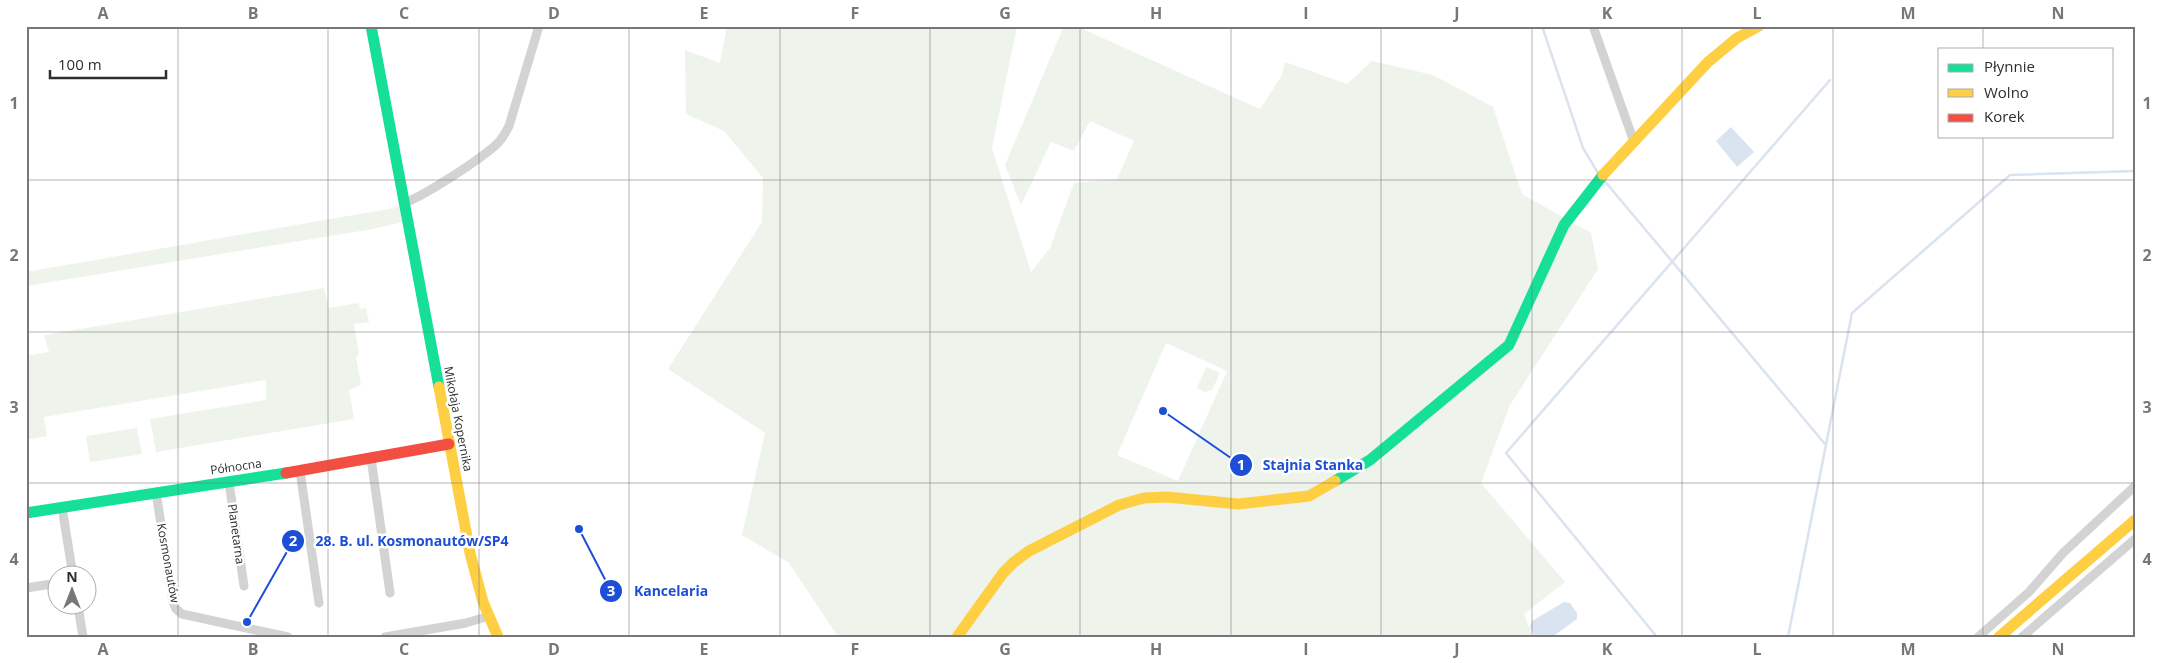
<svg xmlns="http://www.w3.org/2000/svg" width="2161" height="663" font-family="'Open Sans',sans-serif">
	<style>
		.green { fill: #eef3ec; fill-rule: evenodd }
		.water { fill: #dae3f0 }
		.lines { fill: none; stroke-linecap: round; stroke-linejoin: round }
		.stream { stroke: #dae3f0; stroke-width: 2.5 }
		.street { stroke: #d3d3d3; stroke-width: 9 }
		.fast { stroke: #16e098; stroke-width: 11 }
		.slow { stroke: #ffcf43; stroke-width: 11 }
		.jam { stroke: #f24e42; stroke-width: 11 }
		.grid { fill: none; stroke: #777; stroke-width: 1; stroke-opacity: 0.55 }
		.labels { text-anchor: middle; stroke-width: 5; stroke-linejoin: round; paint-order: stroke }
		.street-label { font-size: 12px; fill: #2e2e2e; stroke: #fff }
		.leader { fill: none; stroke: #1d4ed8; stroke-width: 2 }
		.callout-dot { fill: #1d4ed8; stroke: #fff; stroke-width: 2 }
		.mark-label { font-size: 15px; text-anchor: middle; font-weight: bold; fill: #fff }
		.callout-label { font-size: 14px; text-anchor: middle; font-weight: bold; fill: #1d4ed8; stroke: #fff; stroke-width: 5; stroke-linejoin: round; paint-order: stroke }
		.neatline { fill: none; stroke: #777; stroke-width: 2 }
		.grid-label { font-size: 16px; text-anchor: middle; font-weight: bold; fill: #777 }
	</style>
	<rect width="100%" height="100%" fill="#fff"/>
	<path class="green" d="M727,26h290l-25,122 39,124 19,-24 24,-65 43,-4 17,-38 -44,-20 -16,30 -23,-9 -30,63 -16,-40 59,-139h12l184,83 21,-32 4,-15 62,22 25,-23 61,14 60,32 29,87 69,39 7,36 -88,136 -29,78 84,99 -41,32 9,23h-695l-49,-74 -47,-28 23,-102 -97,-64 94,-147 1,-44 -39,-47 -38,-17 -1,-64 35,13zM1166,343l61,28 -49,110 -61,-26z
		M400,207l2,15 -29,7 -347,57v-14z
		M324,288l5,20 30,-5 1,6 6,-1 3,14 -15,2 5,30 -3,3 5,28 -12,5 5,29 -198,33 -6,-33 116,-19v-20l-222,37 3,19 -21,4v-84l23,-4 -5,-17z
		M1206,367l14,6 -8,17 -7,2 -8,-4z
		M137,428l5,26 -52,8 -4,-26z"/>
	<path class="water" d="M1731,127l23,25 -17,15 -21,-26z
		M1564,602l6,1 7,10v6l-25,18h-17l-5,-10 2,-6z"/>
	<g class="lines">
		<path class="stream" d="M1542,26l41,122 15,25
			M1603,179l222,265
			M1657,637l-151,-184 324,-373
			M1788,637l64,-324 158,-138 125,-4"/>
		<path class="street" d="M1593,26l41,116
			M404,203c20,-7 79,-45 95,-61 4,-5 7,-10 10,-16l30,-100
			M371,458l19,135
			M300,471l19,132
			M229,482l15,104
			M156,492l17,110 3,7 6,5 106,23
			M62,507l11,69
			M26,588l32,-5
			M78,606l5,31
			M385,637l81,-14 23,-7
			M1978,637l51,-45 34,-39 72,-67
			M2022,637l113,-98"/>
		<path class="fast" d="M371,26l68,361
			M1335,481l35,-21 139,-115 55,-120 39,-50
			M26,513l260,-40"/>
		<path class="slow" d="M1603,175l105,-113 29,-24 22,-12
			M439,387l31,166 13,49 15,35
			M957,637l46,-64 11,-11 15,-11 90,-46 25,-7 23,-1 71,7 71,-8 26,-15
			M1999,637l136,-117"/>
		<path class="jam" d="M286,473l163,-29"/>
	</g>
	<path class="grid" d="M178,26v611M328,26v611M479,26v611M629,26v611M780,26v611M930,26v611M1080,26v611M1231,26v611M1381,26v611M1532,26v611M1682,26v611M1833,26v611M1983,26v23M1983,136v501M26,180h2109M26,332h2109M26,483h2109"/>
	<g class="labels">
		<g class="street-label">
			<text transform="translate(458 419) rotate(79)" y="4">Mikołaja Kopernika</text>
			<text transform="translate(236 467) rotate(-8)" y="4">Północna</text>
			<text transform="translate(236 534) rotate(82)" y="4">Planetarna</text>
			<text transform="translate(168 563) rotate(80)" y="4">Kosmonautów</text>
		</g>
	</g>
	<path class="leader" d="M1163 411L1241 465M247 622L293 541M579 529L611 591"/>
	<g class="callout-dot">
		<circle cx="1163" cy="411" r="5"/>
		<circle cx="247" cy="622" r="5"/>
		<circle cx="579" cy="529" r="5"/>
		<circle cx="1241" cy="465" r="12"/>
		<circle cx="293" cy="541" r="12"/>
		<circle cx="611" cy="591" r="12"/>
	</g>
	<g class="mark-label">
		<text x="1241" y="470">1</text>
		<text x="293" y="546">2</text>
		<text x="611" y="596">3</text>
	</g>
	<g class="callout-label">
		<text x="1313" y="470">Stajnia Stanka</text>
		<text x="412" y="546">28. B. ul. Kosmonautów/SP4</text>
		<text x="671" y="596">Kancelaria</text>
	</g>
	<rect width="2161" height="663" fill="none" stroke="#ffffff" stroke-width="55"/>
	<rect x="1938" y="48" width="175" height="90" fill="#ffffff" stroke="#ababab"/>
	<rect x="1948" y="64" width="25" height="8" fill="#16e098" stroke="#ababab"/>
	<text x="1984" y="72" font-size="15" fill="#2e2e2e">Płynnie</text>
	<rect x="1948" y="89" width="25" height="8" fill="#ffcf43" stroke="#ababab"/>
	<text x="1984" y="98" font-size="15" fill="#2e2e2e">Wolno</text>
	<rect x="1948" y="114" width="25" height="8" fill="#f24e42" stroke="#ababab"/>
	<text x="1984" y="122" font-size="15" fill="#2e2e2e">Korek</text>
	<g transform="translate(72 590)"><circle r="24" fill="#ffffff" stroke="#ababab"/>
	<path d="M0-4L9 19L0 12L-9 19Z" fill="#777777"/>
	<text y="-8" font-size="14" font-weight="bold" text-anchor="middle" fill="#2e2e2e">N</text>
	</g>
	<path d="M50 70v8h116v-8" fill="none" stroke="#2e2e2e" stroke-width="2.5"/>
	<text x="58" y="70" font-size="15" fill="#2e2e2e" stroke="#ffffff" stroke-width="4" paint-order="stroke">100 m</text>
	<rect x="28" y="28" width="2106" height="608" class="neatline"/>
	<g class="grid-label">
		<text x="103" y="19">A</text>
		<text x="253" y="19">B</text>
		<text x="404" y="19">C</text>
		<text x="554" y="19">D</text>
		<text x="704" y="19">E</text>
		<text x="855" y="19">F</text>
		<text x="1005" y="19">G</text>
		<text x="1156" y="19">H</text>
		<text x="1306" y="19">I</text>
		<text x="1457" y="19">J</text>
		<text x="1607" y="19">K</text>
		<text x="1757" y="19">L</text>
		<text x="1908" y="19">M</text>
		<text x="2058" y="19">N</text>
		<text x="14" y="109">1</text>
		<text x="2147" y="109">1</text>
		<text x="14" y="261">2</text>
		<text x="2147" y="261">2</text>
		<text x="14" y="413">3</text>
		<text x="2147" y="413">3</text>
		<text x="14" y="565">4</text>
		<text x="2147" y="565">4</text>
		<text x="103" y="655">A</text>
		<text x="253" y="655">B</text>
		<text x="404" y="655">C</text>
		<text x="554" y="655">D</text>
		<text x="704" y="655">E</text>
		<text x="855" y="655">F</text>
		<text x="1005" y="655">G</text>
		<text x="1156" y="655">H</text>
		<text x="1306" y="655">I</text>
		<text x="1457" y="655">J</text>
		<text x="1607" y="655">K</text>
		<text x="1757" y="655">L</text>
		<text x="1908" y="655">M</text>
		<text x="2058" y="655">N</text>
	</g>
</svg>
